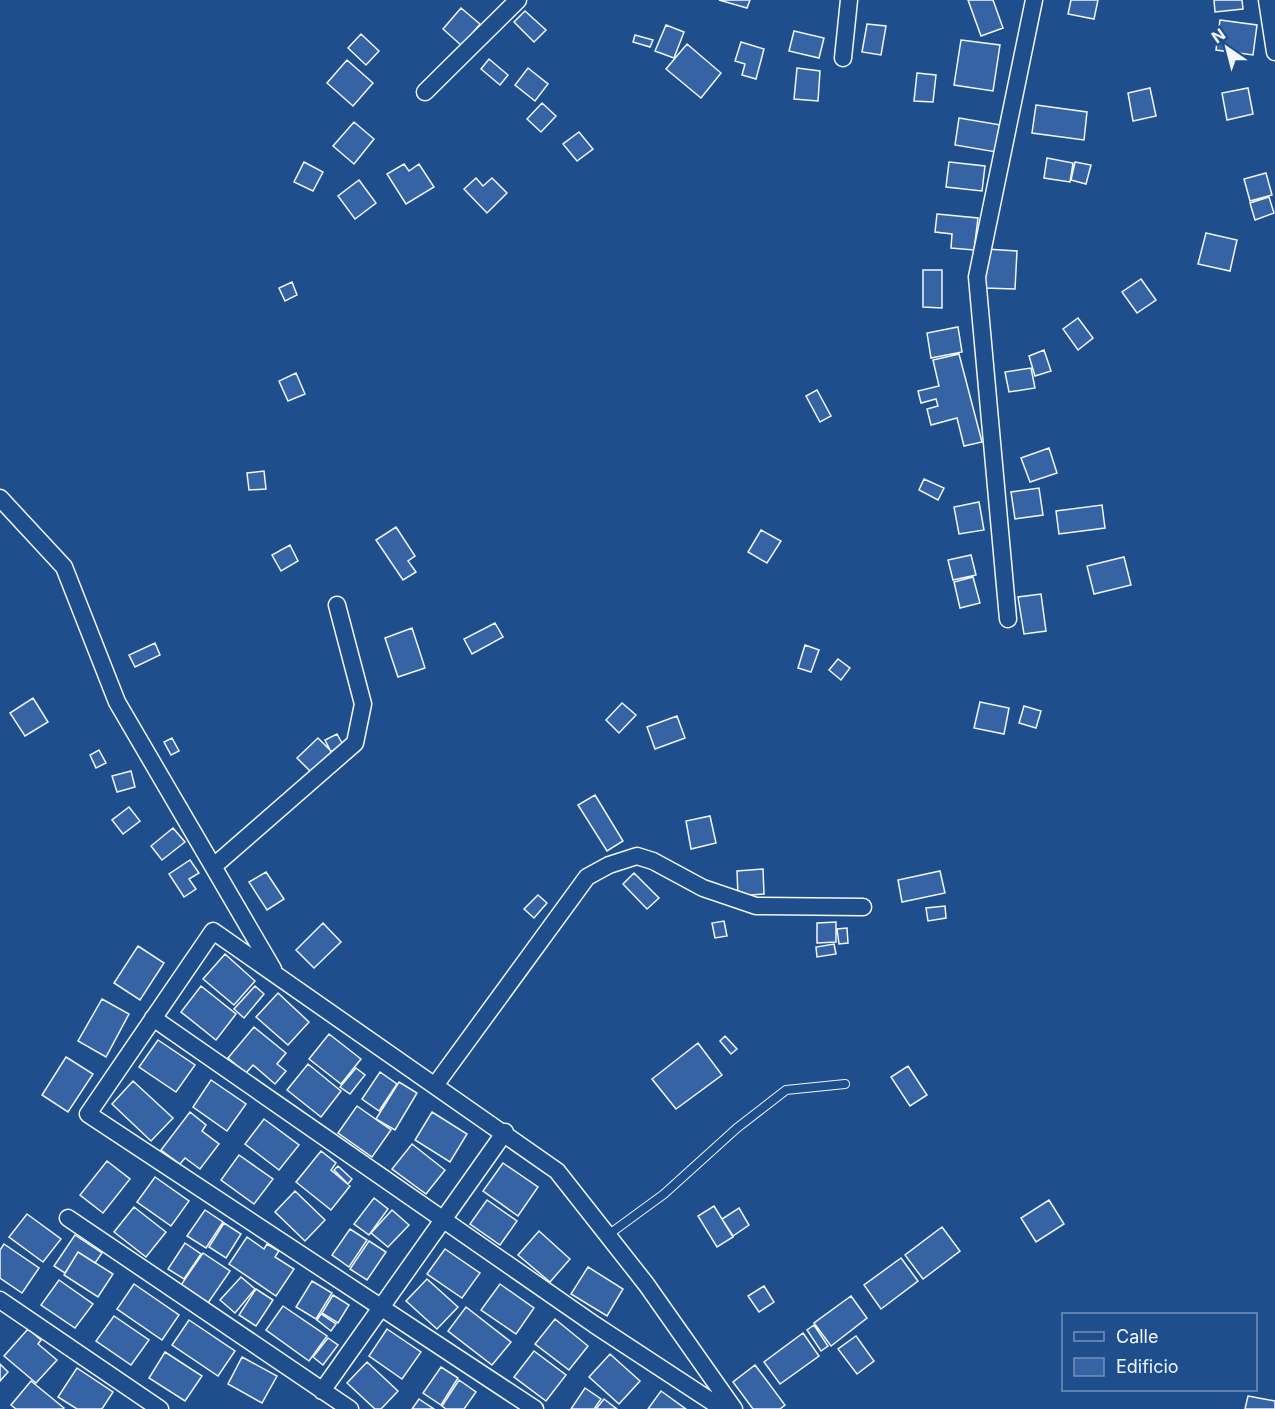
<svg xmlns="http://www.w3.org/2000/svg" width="1275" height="1409" font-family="Inter,sans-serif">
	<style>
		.building { fill: #3563a3; stroke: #f2f6ff; stroke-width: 1.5 }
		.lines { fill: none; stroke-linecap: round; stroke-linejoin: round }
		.service-casing { stroke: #f2f6ff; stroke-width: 10 }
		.minor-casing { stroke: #f2f6ff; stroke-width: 19 }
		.service { stroke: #1f4e8c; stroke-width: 8 }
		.minor { stroke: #1f4e8c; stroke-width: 16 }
	</style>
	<rect width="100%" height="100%" fill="#1f4e8c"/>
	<path class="building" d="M719,0h31l-3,8z
		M968,0h25l10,28 -22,8z
		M1071,0h27l-4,19 -26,-5z
		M1214,0h28l1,9 -28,3z
		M461,8l19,16 -18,22 -19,-17z
		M525,11l21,19 -12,12 -20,-20z
		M1220,20l37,5 -4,30 -37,-5z
		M867,24l19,2 -5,29 -19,-3z
		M666,25l18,7 -10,26 -19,-7z
		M794,31l30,7 -5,20 -30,-7z
		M361,34l18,17 -13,14 -18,-17z
		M635,35l18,5 -3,7 -17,-5z
		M961,40l39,5 -7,46 -39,-6z
		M741,42l23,7 -8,30 -14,-4 3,-11 -10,-3z
		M687,44l34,29 -20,25 -35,-29z
		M489,59l19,16 -8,10 -19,-16z
		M347,60l26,23 -20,23 -26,-23z
		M528,68l20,16 -13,17 -20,-16z
		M797,68l23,3 -2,30 -24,-2z
		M917,73l19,2 -3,27 -19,-1z
		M1150,88l6,28 -23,5 -5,-28z
		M1248,88l5,26 -26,6 -5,-27z
		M542,103l14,13 -15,16 -14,-13z
		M1036,105l51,7 -3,28 -52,-7z
		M959,118l42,7 -5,27 -41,-7z
		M354,122l20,17 -20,25 -21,-18z
		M579,132l14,17 -16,12 -14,-17z
		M1047,158l26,5 -3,19 -26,-4z
		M304,162l19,10 -10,19 -19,-9z
		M949,162l36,4 -3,25 -36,-4z
		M1075,162l16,3 -5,19 -15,-4z
		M404,164l5,7 10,-7 15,23 -28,17 -19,-30z
		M1266,173l6,22 -22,6 -6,-22z
		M476,178l7,8 9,-8 15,15 -20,20 -23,-24z
		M359,180l17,23 -21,16 -17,-23z
		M1269,197l5,16 -19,7 -5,-17z
		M937,214l41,4 -4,32 -23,-2 1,-14 -17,-2z
		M1206,233l31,7 -7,31 -32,-7z
		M986,249l31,2 -2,38 -31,-1z
		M923,270h19v38l-19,-1z
		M1141,279l15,21 -19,13 -15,-21z
		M292,282l5,13 -12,6 -6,-13z
		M1078,318l15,20 -15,12 -15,-21z
		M958,327l4,25 -31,6 -4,-25z
		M1044,350l7,21 -16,5 -6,-20z
		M959,354l23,88 -18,4 -7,-28 -26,7 -4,-16 11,-3 -2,-7 -15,4 -3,-12 21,-5 -6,-26z
		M1031,368l4,20 -26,4 -4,-20z
		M296,373l9,21 -17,7 -9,-20z
		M817,390l14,26 -11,6 -14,-26z
		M1049,448l8,25 -27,9 -9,-24z
		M264,471l2,18 -17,1 -2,-17z
		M924,479l20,9 -6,12 -19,-10z
		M1039,488l4,27 -28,4 -4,-27z
		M979,502l5,28 -25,4 -5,-27z
		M1102,505l3,23 -46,6 -3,-23z
		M396,527l19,29 -7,5 8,11 -13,8 -27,-40z
		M761,530l20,11 -14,22 -19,-11z
		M290,545l8,16 -17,10 -9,-16z
		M971,555l5,20 -23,5 -5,-20z
		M1124,557l7,28 -37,9 -7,-28z
		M973,577l7,26 -20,5 -6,-26z
		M1041,594l5,37 -22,3 -6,-37z
		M495,623l8,14 -31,17 -8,-15z
		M412,628l13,40 -27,9 -13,-39z
		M155,643l5,12 -25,12 -6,-12z
		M805,645l14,5 -8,22 -13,-4z
		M838,659l12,9 -9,12 -12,-10z
		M33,698l15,24 -23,14 -15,-23z
		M980,702l29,6 -5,26 -30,-6z
		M622,703l14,12 -17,18 -13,-13z
		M1024,706l17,5 -5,17 -17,-5z
		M677,716l8,22 -30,11 -8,-22z
		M337,734l6,11 -12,7 -6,-12z
		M172,738l7,13 -8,4 -7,-13z
		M318,738l14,14 -20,21 -15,-15z
		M99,750l7,13 -10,5 -6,-13z
		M131,771l4,16 -18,5 -5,-16z
		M595,795l28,46 -16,10 -29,-46z
		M129,807l11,14 -17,13 -11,-14z
		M710,816l6,27 -25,6 -5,-28z
		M173,828l12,14 -23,18 -11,-14z
		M190,860l9,13 -10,6 7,10 -12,8 -15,-23z
		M763,869l1,25 -26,2 -1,-25z
		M940,871l5,22 -43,9 -4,-22z
		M266,872l18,27 -17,11 -18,-28z
		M634,873l25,25 -12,11 -24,-25z
		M538,895l9,8 -13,15 -10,-9z
		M945,906l1,12 -18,3 -2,-13z
		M724,921l3,15 -12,2 -3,-15z
		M836,922v20l-19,1v-20z
		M323,923l18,19 -27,26 -18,-18z
		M847,928l1,15 -9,1 -2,-15z
		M834,944l2,10 -19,3 -1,-10z
		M138,946l26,17 -24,37 -26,-17z
		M225,954l30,27 -21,24 -31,-26z
		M201,986l35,28 -20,26 -35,-28z
		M255,986l9,8 -20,24 -10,-9z
		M278,993l31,29 -21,23 -32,-28z
		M102,999l27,15 -23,43 -28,-16z
		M254,1027l32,26 -9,11 9,7 -11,13 -22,-19 -7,8 -18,-15z
		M329,1034l32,25 -20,25 -32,-25z
		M725,1036l12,13 -6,5 -11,-13z
		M158,1040l37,25 -19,27 -37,-25z
		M698,1043l24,32 -46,34 -24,-30z
		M66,1057l27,17 -25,38 -26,-17z
		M308,1064l33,27 -20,26 -34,-27z
		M908,1066l19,29 -17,11 -19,-29z
		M356,1068l9,7 -15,19 -10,-7z
		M380,1072l17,12 -18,27 -17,-12z
		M211,1080l35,24 -19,27 -34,-24z
		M133,1081l40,37 -22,23 -39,-37z
		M399,1082l18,11 -22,37 -19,-11z
		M357,1106l34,24 -19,27 -34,-24z
		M190,1112l16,13 -4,6 17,13 -19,25 -15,-11 -5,6 -19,-14z
		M432,1112l35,22 -17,28 -35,-22z
		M264,1119l35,26 -20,25 -34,-26z
		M412,1144l33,26 -19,24 -34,-25z
		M321,1151l15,12 -5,7 19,16 -19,24 -35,-28z
		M239,1155l34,24 -19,25 -33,-24z
		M107,1161l23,18 -27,34 -23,-18z
		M503,1163l35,24 -20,29 -35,-25z
		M338,1166l14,13 -4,5 -14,-14z
		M155,1177l34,24 -18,25 -34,-24z
		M295,1191l30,29 -20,21 -30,-29z
		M374,1198l14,11 -19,26 -15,-11z
		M487,1200l30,21 -17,24 -30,-21z
		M1049,1200l15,24 -28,18 -15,-24z
		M714,1206l19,31 -16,10 -19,-31z
		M134,1207l32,25 -20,25 -32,-25z
		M739,1208l10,17 -16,11 -11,-17z
		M205,1210l18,12 -17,26 -19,-12z
		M392,1210l17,15 -21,22 -17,-14z
		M27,1214l34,25 -18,23 -34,-25z
		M224,1223l17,11 -15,24 -17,-11z
		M942,1227l18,24 -37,28 -18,-24z
		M350,1229l17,11 -18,27 -17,-12z
		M539,1231l31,28 -20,23 -32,-27z
		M75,1235l27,18 -7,10 -17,-11 -13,21 -11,-7z
		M247,1237l17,12 3,-5 12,7 -4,6 19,12 -18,27 -47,-32z
		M369,1241l17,11 -19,28 -17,-11z
		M185,1243l16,11 -17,25 -16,-10z
		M4,1244l35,24 -17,25 -22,-15v-28z
		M445,1249l35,24 -18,25 -35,-24z
		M78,1252l35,22 -15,23 -34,-22z
		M203,1253l27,18 -22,32 -27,-18z
		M901,1258l17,23 -37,28 -17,-24z
		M588,1267l35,22 -16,27 -36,-22z
		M241,1277l14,12 -20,24 -15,-13z
		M427,1279l31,28 -21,22 -31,-28z
		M59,1280l34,24 -18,24 -34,-23z
		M312,1281l20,12 -16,26 -20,-12z
		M134,1284l45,31 -17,25 -45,-31z
		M500,1284l34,24 -18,26 -35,-24z
		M764,1286l10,16 -15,10 -11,-16z
		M256,1289l17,11 -17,26 -17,-11z
		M333,1295l16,10 -11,18 -16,-10z
		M851,1296l16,22 -36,28 -17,-23z
		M283,1306l44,30 -18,25 -43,-31z
		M466,1307l45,35 -19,23 -44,-34z
		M321,1314l15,10 -5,7 -14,-11z
		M114,1316l35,24 -18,25 -35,-24z
		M555,1319l33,27 -19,24 -34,-26z
		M189,1320l46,31 -17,25 -46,-31z
		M814,1325l14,21 -7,5 -14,-21z
		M28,1329l13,11 -3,4 19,16 -21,23 -32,-27z
		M387,1329l34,23 -19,27 -33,-23z
		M803,1333l16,23 -39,28 -16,-22z
		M856,1336l18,25 -17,13 -19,-25z
		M328,1338l10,7 -15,20 -10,-8z
		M534,1351l32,24 -20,26 -32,-24z
		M165,1352l37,24 -17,25 -36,-23z
		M610,1354l30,27 -21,23 -30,-27z
		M242,1357l35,19 -15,27 -34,-19z
		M367,1362l31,29 -17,18h-6l-28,-26z
		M0,1364l8,8 -8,9z
		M755,1365l30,40 -5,4h-27l-20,-27z
		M441,1367l17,11 -17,27 -18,-12z
		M77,1368l36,24 -11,17h-25l-19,-12z
		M459,1380l17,12 -12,17h-18l-4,-3z
		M31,1381l33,27 -1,1h-47l-5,-4z
		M585,1388l16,11 -7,10h-23z
		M661,1391l25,18h-38z
		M1248,1396l27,5v8h-30z
		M419,1399l15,10h-22z
		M604,1399l13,10h-21z"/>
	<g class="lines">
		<g class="service-casing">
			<path id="service" d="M608,1235l56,-41 73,-66 49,-38 59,-6"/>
		</g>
		<g class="minor-casing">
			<path id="minor" d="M1267,0l8,52
				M843,58l6,-58
				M425,92l93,-92
				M0,498l64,69 53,135 156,267
				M1008,619l-31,-342 57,-277
				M214,866l141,-123 8,-39 -26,-99
				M153,1018l442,307 128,84
				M436,1084l151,-207 22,-12 28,-9 16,5 50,27 53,18 107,1
				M68,1218l282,191
				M0,1300l160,109
				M322,1391l183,-259
				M535,1409l-447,-295 125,-183 344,240 89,113 88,125"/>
		</g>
		<use href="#service" class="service"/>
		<use href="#minor" class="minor"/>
	</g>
	<rect x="1062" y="1313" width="195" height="78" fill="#1f4e8c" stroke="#7391ba" stroke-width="1.5"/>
	<rect x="1074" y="1332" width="30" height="9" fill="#1f4e8c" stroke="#7391ba" stroke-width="1.5"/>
	<text x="1116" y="1343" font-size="18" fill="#f2f6ff">Calle</text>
	<rect x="1074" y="1358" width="30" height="18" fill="#3563a3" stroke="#7391ba" stroke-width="1.5"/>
	<text x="1116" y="1373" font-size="18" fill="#f2f6ff">Edificio</text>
	<g transform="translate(1227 48) rotate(325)" stroke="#1f4e8c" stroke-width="4.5" paint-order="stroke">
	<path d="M0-4.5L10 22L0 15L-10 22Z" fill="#f2f6ff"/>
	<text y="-9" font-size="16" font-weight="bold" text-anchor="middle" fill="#f2f6ff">N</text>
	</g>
</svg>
